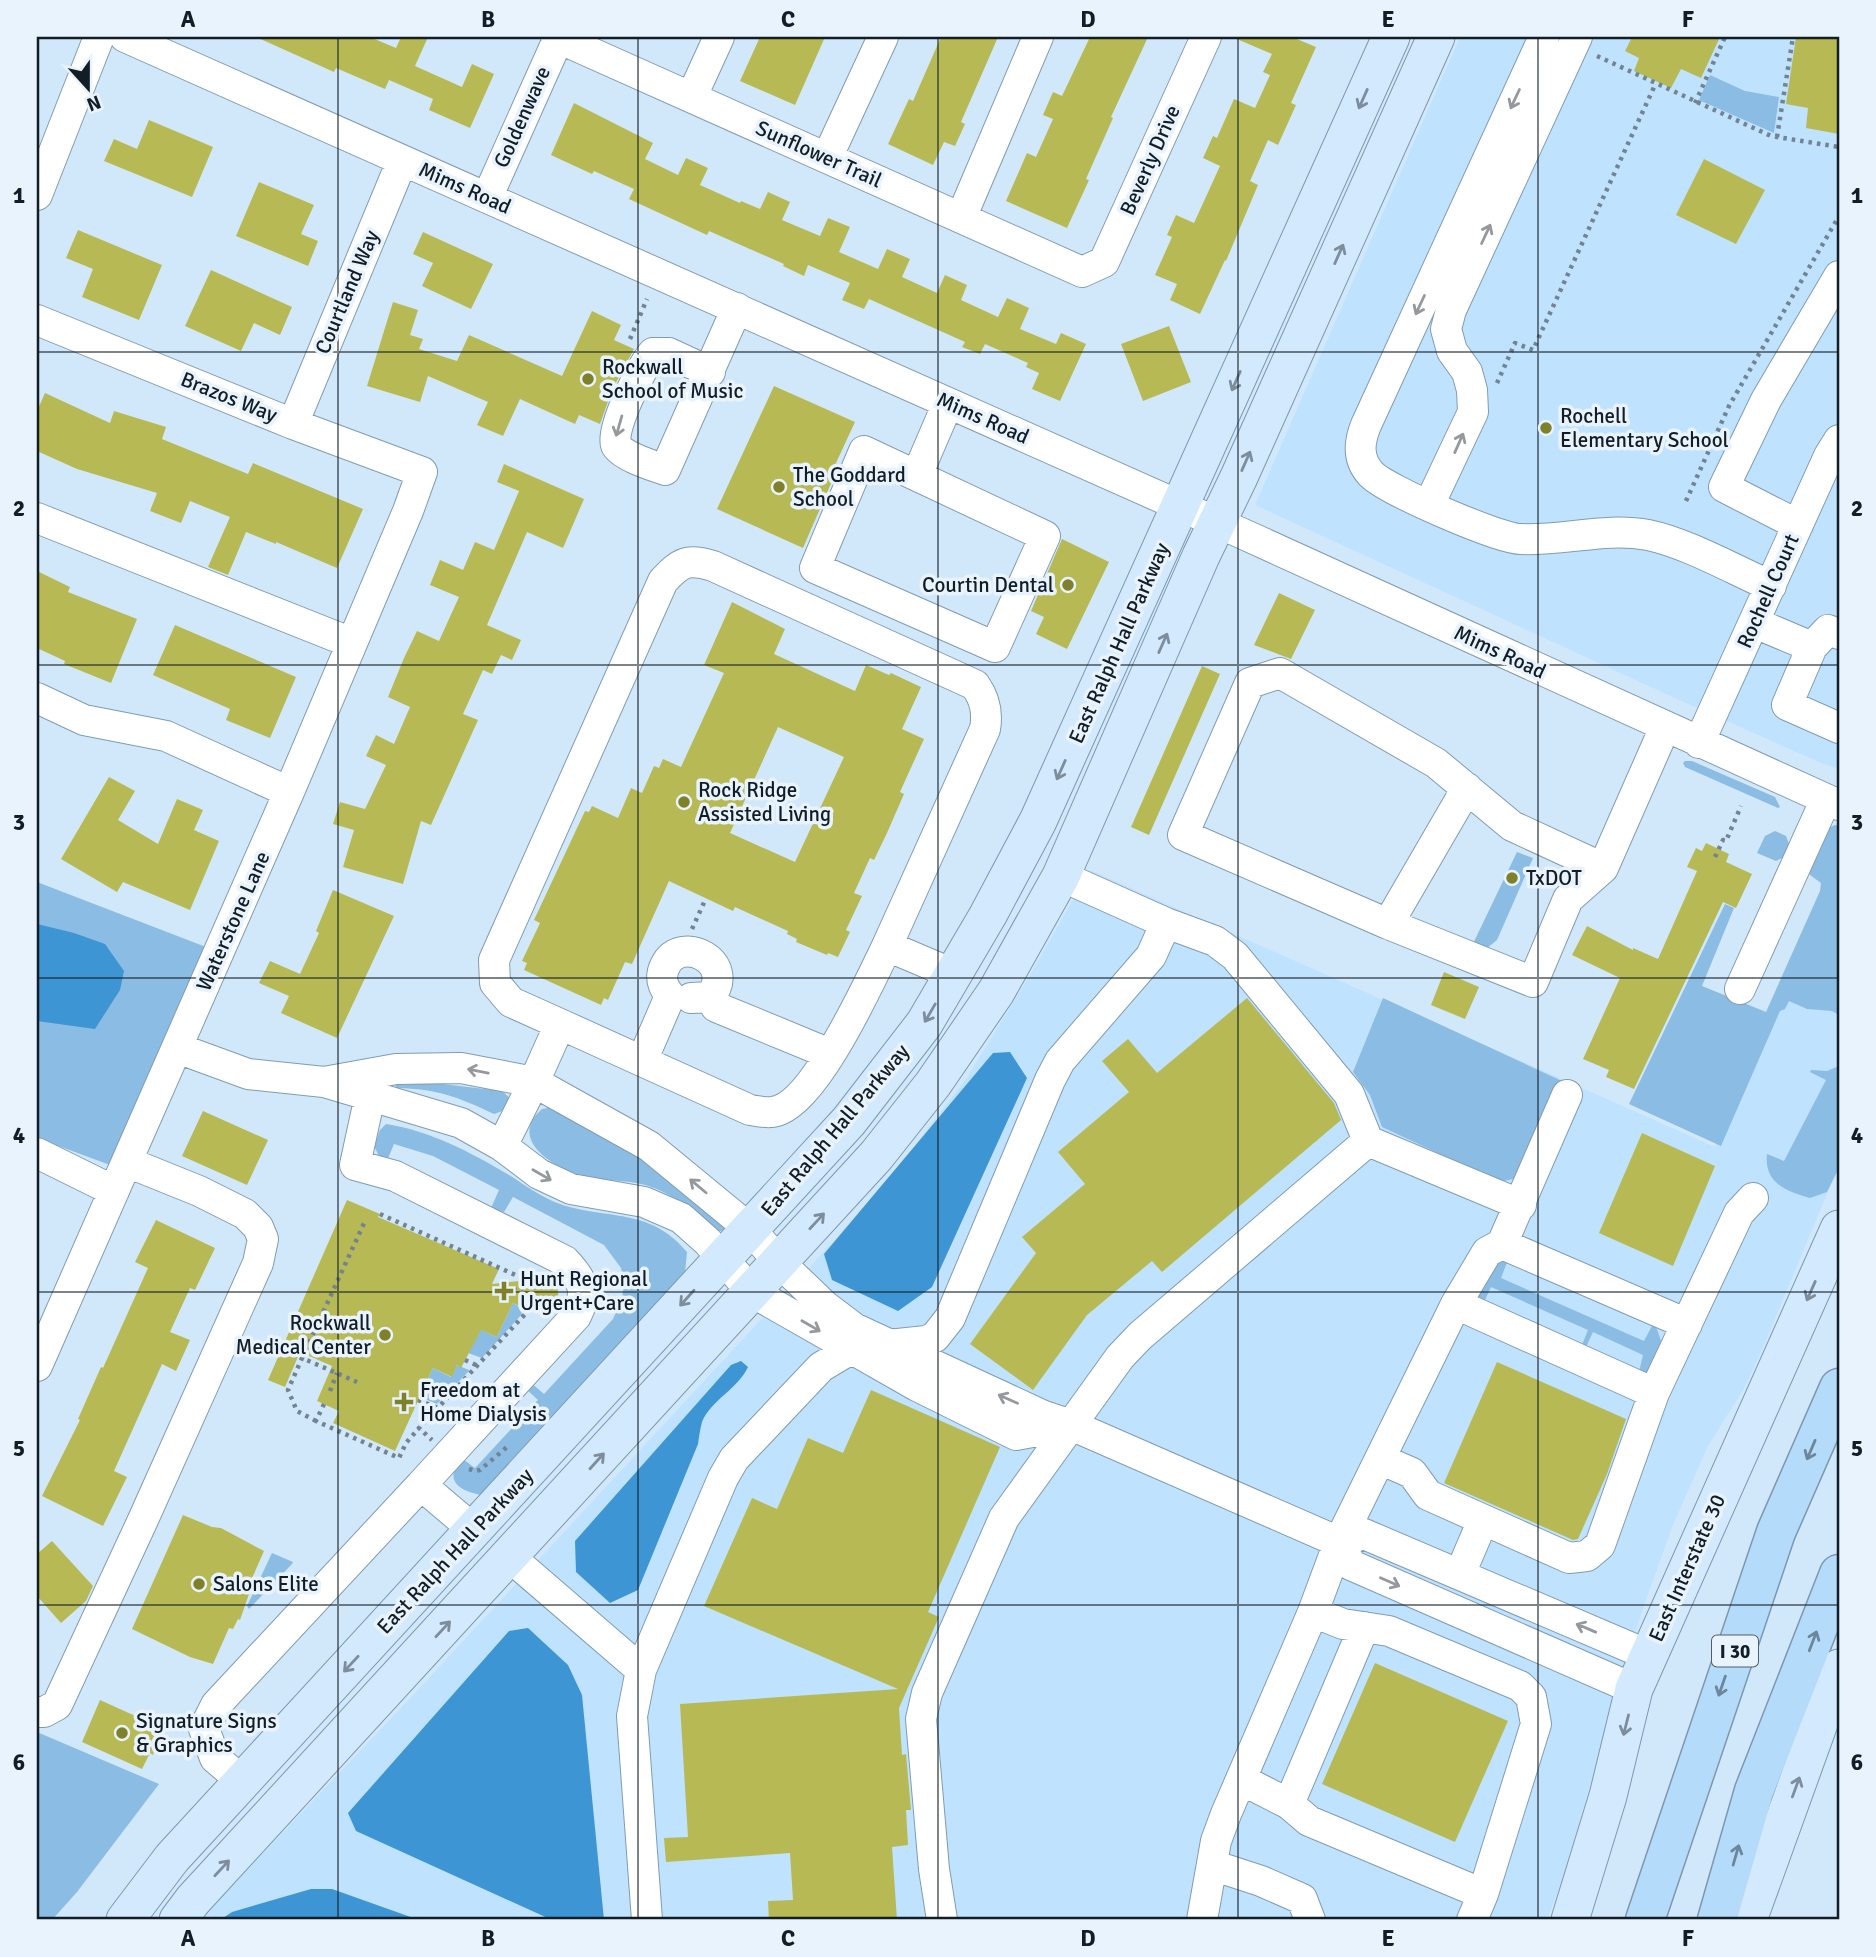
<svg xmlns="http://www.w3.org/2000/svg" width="1876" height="1957" font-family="Signika,sans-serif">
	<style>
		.built { fill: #bfe2ff }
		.green { fill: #8bbce4 }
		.water { fill: #3d95d4 }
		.building { fill: #b7ba54; fill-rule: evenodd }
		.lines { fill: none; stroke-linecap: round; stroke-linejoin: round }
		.minor-casing { stroke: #819cb2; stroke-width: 32 }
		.major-casing { stroke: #7c98b0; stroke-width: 39 }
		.highway-casing { stroke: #7c98b0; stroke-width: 41 }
		.path { stroke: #738391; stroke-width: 4.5; stroke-dasharray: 3.5 5; stroke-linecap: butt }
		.minor { stroke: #fff; stroke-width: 30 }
		.major { stroke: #d3e9fd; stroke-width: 37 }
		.highway { stroke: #b5dbfb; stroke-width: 38 }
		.oneway { stroke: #7d8d9c }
		.oneway2 { stroke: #95999d }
		.oneway3 { stroke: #6c869b }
		.grid { fill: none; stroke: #131d25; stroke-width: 2; stroke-opacity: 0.55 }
		.poi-dot { fill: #7f812a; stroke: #e8f3fd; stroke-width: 2.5 }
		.labels { text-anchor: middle; stroke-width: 7; stroke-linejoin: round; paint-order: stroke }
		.shield { fill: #e8f3fd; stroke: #535d66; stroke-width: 2 }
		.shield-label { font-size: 19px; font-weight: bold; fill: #131d25 }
		.street-label { font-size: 21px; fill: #131d25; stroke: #e8f3fd }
		.poi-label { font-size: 21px; fill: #131d25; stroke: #e8f3fd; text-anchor: start }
		.neatline { fill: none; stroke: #131d25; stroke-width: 2.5 }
		.grid-label { font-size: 23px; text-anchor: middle; font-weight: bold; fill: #131d25 }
	</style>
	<rect width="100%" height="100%" fill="#d1e8fb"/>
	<path class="built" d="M1460,37h379v732l-18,-6 -144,-64 -422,-194z
		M1090,870l625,277 75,-166 49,24v160l-74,178 -20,44 -37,59 -35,79 -31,86 -81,273 -14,36h-1347l216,-228 465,-502 85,-111 64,-104z"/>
	<path class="green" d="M1710,75l35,16 34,6 -5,36 -75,-33z
		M1685,761h7l83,36 5,10 -2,1 -93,-41 -2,-4z
		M1835,825l4,1v189l-7,-4 -25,-2 -18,-8 -4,8 -5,2 -59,135 -92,-42 96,-200 9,4 -32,78 64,26 54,-121 1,-8 -11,-8 -3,-9 19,-37z
		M1775,831l11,5 4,11 -4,9 -10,5 -19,-8 8,-17z
		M1517,852l16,6 -36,82 -11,9 -17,3z
		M37,882l169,65 -96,218 -73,-27z
		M1383,998l179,83 -39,90 -6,7 -17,4 -118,-55 -12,-32 -17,-23z
		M1839,1066v102l-12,24 -17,6c-24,-7 -46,-15 -43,-44l17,7 42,-81 -16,-8 1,-2 16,1z
		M434,1083l68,8 10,9 -4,9 -14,5c-36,-17 -56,-25 -97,-26l-2,-3z
		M558,1106l51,25 114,92 2,5 -4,3h-5c-18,-15 -35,-31 -57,-41 -26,-12 -52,-7 -79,-15 -27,-8 -73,-36 -38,-66z
		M386,1124c45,7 84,28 123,51 16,10 33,23 51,29 46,16 90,3 127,48l-2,21 -204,222c-24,-5 -36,-14 -21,-38l15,11 63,-68 -13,-12 5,-6 14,12 69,-75 9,-20 2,-16 -3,-15 -17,-23 -91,-48 -9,15 -13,-4 8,-18 -66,-34 -39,-12 -7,17 -6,-1 -7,-14 6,-16z
		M1508,1260l-7,18 143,63 9,-17 4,5 4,12 -13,32 -9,-1 4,-17 -50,-23 -7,15 -4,-2 6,-15 -97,-43 -7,15 -9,-4c7,-18 11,-37 33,-38z
		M513,1303l5,3 4,8 -40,44 -14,-5 -2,-30 31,14z
		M457,1365l12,5 -1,2 -31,32 -17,-7 13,-29 18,9z
		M272,1553l21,9 -1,2 -43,45 -2,-3z
		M37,1732l122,52 -82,108 -25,28h-15z"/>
	<path class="water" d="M37,924l37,9 31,11 19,27 -4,19 -25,39 -58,-8z
		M1010,1052l17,26 -95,209 -34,24 -66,-31 -8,-26 169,-201z
		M741,1361l7,6c-10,22 -37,33 -46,55 -2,7 -3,15 -4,22l-60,146 -28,13 -34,-31 -1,-31 156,-176z
		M528,1628l40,37 14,30 22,225h-52l-196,-89 -8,-18 161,-182z
		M311,1889h21l87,31h-199l12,-8z"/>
	<path class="building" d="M256,37h114l26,11 5,-11h27l-13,29 47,21 10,-23 22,10 -24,54 -41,-18 4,-11 -44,-19 -4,9 -49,-21 -2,4z
		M760,37h65l-30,68 -55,-24z
		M941,37h57l-37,85 4,2 -10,22 -11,-4 -11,23 -45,-21 21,-45 4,2z
		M1090,37h58l-37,80 2,1 -27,61 3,1 -22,48 -61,-27 21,-48 9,4 17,-38 -10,-4 10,-23 9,4z
		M1232,37h60l24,10 -25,56 5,2 -18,40 -10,-5 -18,41 8,4 -32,76 -1,-1 -25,54 -30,-14 7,-16 -22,-9 17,-38 -5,-2 9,-20 18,8 26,-57 -17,-8 10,-22 4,2 17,-39 21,9 15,-33 -7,-3 9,-18z
		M1632,37h88l-19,41 -20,-9 -10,19 -37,-17 5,-13 -14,-7z
		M1796,37h43v97l-33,-6 2,-20 -22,-4z
		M574,103l79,40 -8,16 33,16 8,-17 22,10 -8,17 40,18 1,-2 19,8 8,-17 22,10 -8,18 38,16 8,-18 22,9 -11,25 39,17 9,-20 23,10 -8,18 35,16 8,-18 22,10 -6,15 37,17 9,-19 22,10 -9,21 36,15 5,-11 25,11 -26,57 -28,-12 7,-16 -13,-6 2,-4 -43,-19 -5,10 -18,-7 3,-5 -96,-43 -5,10 -22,-9 8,-17 -42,-18 -4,11 -21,-10 1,-2 -75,-33 -2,4 -78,-36 5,-10 -40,-18 -2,3 -41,-19z
		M149,120l64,27 -21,50 -88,-36 10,-22 23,10z
		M1704,159l61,31 -29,54 -60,-29z
		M259,182l55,23 -13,29 17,7 -10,25 -72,-30z
		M78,230l84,35 -23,55 -57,-23 11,-28 -27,-11z
		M423,232l70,32 -22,45 -49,-23 11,-23 -20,-9z
		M211,270l81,37 -12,28 -26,-12 -13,28 -56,-25z
		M393,302l25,8 -8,25 13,4 -4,10 38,12 12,-26 93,41 30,-65 29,14 -7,15 20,9 -22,41 -12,34 -21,-9 -4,9 -55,-25 -17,37 -26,-11 11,-23 -60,-26 -8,26 -53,-16z
		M1169,326l22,56 -48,19 -22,-57z
		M774,386l81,36 -19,41 3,2 -36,83 -86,-39z
		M45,393l65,30 4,-12 52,16 -4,12 86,35 5,-11 110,46 -26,59 -61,-26v2l-30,-12 -18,43 -20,-8 22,-50 -40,-16 -9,22 -31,-12 7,-18 -80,-24 -40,-18v-40z
		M504,464l80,35 -21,49 -36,-16 -40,93 34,15 -9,20 -11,-5 -9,19 -9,-4 -20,44 15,6 -47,105 -10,-4 -18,63 -60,-17 11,-37 -21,-6 7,-22 25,7 21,-44 -20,-9 10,-21 18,9 16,-37 -22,-10 16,-39 13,-27 22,10 20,-44 -29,-12 10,-25 23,10 12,-28 19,8 25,-59 -22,-9z
		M1062,539l47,23 -42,87 -31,-15 8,-17 -13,-6z
		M37,571l33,16 -2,5 69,27 -26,64 -47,-19 1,-3 -28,-13z
		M1279,593l36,17 -24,49 -37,-14z
		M732,602l53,27 -11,25 81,37 11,-26 23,10 2,-2 30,14 -19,42 22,10 -24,53 4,2 -17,39 -13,27 -4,-2 -16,35 8,3 -16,34 4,2 -12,25 -10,-4 -1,2 -31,-13 1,-3 -10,-5 1,-3 -53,-24 -2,4 -64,-30 -37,83 -7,-2 -17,38 -4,-2 -3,7 -77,-35 3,-7 -5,-2 18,-38 -6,-3 51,-109 4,1 3,-6 26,12 13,-30 11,5 12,-27 5,2 4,-9 18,8 43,-94 -20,-8zM778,727l66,30 -49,105 -65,-29z
		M175,625l121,52 -26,61 -44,-18 4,-11 -77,-34z
		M1202,666l18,8 -71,161 -18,-8z
		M109,777l26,14 -17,29 40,24 19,-45 26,11 -9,20 25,11 -29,69 -67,-28 -6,10 -56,-33z
		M1706,843l23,11 -3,8 26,12 -16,34 -13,-6 -89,187 -28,-12 3,-7 -26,-11 37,-81 -48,-23 15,-29 46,24v-2l25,11 39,-88 -10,-4 9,-19 6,3z
		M333,890l61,26 -57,122 -56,-25 8,-17 -30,-13 11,-22 30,13 19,-41 -3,-2z
		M1444,972l35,15 -14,32 -34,-14z
		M1247,998l87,105 7,17 -179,152 -10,-11 -65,54 -54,75 -63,-46 66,-91 -14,-16 63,-53 -27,-32 71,-60 -27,-31 26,-22 29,34z
		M203,1111l65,29 -21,45 -65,-29z
		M1642,1133l73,33 -42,100 -74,-33z
		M347,1200l33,14 -2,3 121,52 -7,15 64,-7 3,24 -40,5 -6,-3 -16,34 -16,-7 -20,38 -4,-3 -5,12 -19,-9 -38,83 -62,-28 6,-12 -22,-10 15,-35 -32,-14 -15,35 -17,-7z
		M156,1220l59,28 -20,42 -5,-2 -20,44 20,8 -14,31 -14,-7 -48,107 13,6 -24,49 -61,-30 38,-76 -2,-1 23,-52 2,1 45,-100 -13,-6z
		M1497,1362l129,57 -19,55 -29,65 -5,1 -129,-57z
		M871,1390l129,57 -72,165 11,5 -40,91 3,47 4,-1 5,56h-5l2,35 -16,2 5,73h-128l-1,-19 25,-1 -3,-47 -124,9 -2,-24 24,-1 -8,-133 218,-15 -194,-83 48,-108 25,11 31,-71 35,15z
		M183,1515l29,12 9,1 43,23 -18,41 3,2 -9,26 -2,-1 -5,10 -4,-1 -16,36 -23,-7 -58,-28z
		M52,1541l41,45 -7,15 -25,22 -24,-27v-42z
		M1375,1663l133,58 -53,121 -133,-58z
		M100,1700l62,28 -9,27 -3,-2 -8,16 -60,-27z"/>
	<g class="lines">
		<g class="minor-casing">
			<path id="minor" d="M125,37l1116,496 598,272
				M556,37l526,235 22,-10 102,-225
				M1544,37l-178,388c-7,17 -9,34 5,49 15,16 128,65 150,65 43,2 84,-12 127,-4 39,8 86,35 123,51
				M692,96l27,-59
				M827,158l56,-121
				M37,195l62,-158
				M487,198l72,-161
				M961,218l77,-181
				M37,320l256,104 129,48 -14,39 -119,281 -252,574
				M710,372l-41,-19h-16c-11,13 -43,76 -37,92 5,11 38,21 49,25l72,-162
				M293,424l109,-263
				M864,451l181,85 -50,111 -180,-79z
				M917,475l31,-72
				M1429,505l44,-93 -1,-22 -5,-18 -15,-21 -6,-22 5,-19 126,-273
				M37,518l315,125
				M1798,525l-74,-38 42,-87 73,-124
				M1755,623l57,24 16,-17 11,4
				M1812,647l-25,58 52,23
				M37,698l47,22 82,16 123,56
				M1699,743l130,-287 10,-16
				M1603,868l-91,-42 -76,-63 -156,-90 -30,10 -67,152 205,89 145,58 35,-83 35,-31 62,-141
				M1061,876l105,47 49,18 20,15 114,138 19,47 153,64
				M1388,924l79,-136
				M1740,989l86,-190
				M691,998l19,-1 6,10 114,47
				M560,1024l190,86c7,1 15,3 22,2 41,-4 98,-131 115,-166
				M177,1048l71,26 76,8 137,41 41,23 37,28 32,15 73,13 37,16 26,23 45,51 165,94 99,49 54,-10
				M642,1061l28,-65c-7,-9 -11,-18 -5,-30 15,-33 73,-4 45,31
				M324,1082l72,-13 65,-1 73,14 115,64 102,84 28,32 46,44 29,22 190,88 27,9 268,117 12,23 283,124
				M370,1096l-15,69 40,11 170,85c18,19 24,30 11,55l-155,169
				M502,1146l32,-64 26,-58 -49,-22 -16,-19 -1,-23 169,-379c18,-19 24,-23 50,-15l262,119c10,14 13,27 10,44l-98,217 66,28
				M37,1153l77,38
				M1502,1244l185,80
				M1456,1304l198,89
				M1380,1459l32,14 16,22 141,63 18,-2 13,-11 54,-152 85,-180 14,-15
				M1339,1542l25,-8 284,121
				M510,1557l131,113
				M1460,1574l23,-54
				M1313,1612l30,12 46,7 131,55 11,11 5,27 -53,170 -11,26
				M37,1712h7l13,-7 85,-183 116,-259 5,-24 -5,-12 -13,-13 -46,-23 -72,-29
				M1242,1780l47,24 20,17 174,73
				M243,1782l-28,-24 -11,-29 12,-24 205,-220 53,45
				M1289,1804l75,-177
				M1212,1865l49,16 41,18 8,21
				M647,1920l-15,-204 9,-46 82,-192 11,-19 87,-92 30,-18 75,-8 9,-4 15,-19 100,-238 10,-19 91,-105 15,-33
				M942,1920l-8,-51 -13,-150 6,-26 77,-175 116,-161 20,-21 228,-195
				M1202,1920l14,-79 10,-27 87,-202 26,-70 117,-238 31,-52 15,-8 65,-149"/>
		</g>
		<g class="major-casing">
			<path id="major" d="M125,1920l47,-62 677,-737 75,-97 64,-109 50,-94 353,-784
				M178,1920l15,-20 683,-744 57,-72 63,-92 65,-116 140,-320 38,-79 197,-440
				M1570,1920l38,-124 26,-107 205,-460
				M1748,1920l91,-252"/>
		</g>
		<g class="highway-casing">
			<path id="highway" d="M1645,1920l131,-388 63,-144
				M1717,1920l37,-129 85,-217"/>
		</g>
		<path class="path" d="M1597,56l174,80 68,11
			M1695,103l30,-66
			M1777,137l16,-100
			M630,339l17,-40
			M1497,383l18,-40 18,7 122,-265
			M1686,501l43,-95 110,-190
			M1715,857l8,-17 3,1 15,-35
			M692,929l14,-31
			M380,1214l142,64 2,21 5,11 -110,118 13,12
			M497,1291l10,-4 16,5
			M302,1358l64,-139
			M465,1360l13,6
			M330,1391l7,-18
			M418,1400l20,8
			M324,1404l-8,17 83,37 7,-15 13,-15
			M316,1421l-19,-10 -9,-21 14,-32 55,24
			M469,1469l6,2 5,-1 27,-23"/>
		<use href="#minor" class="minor"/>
		<use href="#major" class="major"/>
		<use href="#highway" class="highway"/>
	</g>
	<defs><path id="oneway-shaft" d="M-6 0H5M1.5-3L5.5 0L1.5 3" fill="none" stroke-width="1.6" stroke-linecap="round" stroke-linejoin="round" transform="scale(1.75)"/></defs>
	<g class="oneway">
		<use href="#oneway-shaft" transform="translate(1363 99) rotate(114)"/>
		<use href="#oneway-shaft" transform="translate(1339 254) rotate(-66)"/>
		<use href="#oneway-shaft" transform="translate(1236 381) rotate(114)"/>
		<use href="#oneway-shaft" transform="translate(1246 461) rotate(-66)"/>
		<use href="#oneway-shaft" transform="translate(1163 643) rotate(-66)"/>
		<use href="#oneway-shaft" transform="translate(1061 770) rotate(114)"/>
		<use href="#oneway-shaft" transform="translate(930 1013) rotate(120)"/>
		<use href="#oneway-shaft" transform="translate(817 1221) rotate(-47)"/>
		<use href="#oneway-shaft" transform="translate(1811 1291) rotate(114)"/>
		<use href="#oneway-shaft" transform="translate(687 1298) rotate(132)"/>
		<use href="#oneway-shaft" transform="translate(597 1461) rotate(-48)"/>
		<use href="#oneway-shaft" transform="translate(443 1629) rotate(-47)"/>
		<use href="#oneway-shaft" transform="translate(351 1664) rotate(133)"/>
		<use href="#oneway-shaft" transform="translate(1626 1725) rotate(104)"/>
		<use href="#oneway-shaft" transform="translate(1796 1787) rotate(-70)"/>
		<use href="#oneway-shaft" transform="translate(222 1868) rotate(-47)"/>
	</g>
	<g class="oneway2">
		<use href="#oneway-shaft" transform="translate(1515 99) rotate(115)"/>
		<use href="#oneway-shaft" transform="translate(1486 234) rotate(-65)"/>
		<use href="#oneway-shaft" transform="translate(1420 305) rotate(115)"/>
		<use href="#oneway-shaft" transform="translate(619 426) rotate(106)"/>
		<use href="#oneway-shaft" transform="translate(1459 443) rotate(-66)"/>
		<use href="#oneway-shaft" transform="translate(478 1071) rotate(-169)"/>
		<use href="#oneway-shaft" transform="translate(542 1175) rotate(30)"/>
		<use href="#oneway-shaft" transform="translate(698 1186) rotate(-140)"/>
		<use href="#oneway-shaft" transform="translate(811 1326) rotate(30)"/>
		<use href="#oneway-shaft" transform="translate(1008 1399) rotate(-156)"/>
		<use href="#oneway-shaft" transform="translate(1390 1582) rotate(24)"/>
		<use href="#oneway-shaft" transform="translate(1586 1628) rotate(-157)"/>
	</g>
	<g class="oneway3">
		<use href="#oneway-shaft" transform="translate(1811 1450) rotate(113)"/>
		<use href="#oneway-shaft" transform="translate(1813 1641) rotate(-69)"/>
		<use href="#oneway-shaft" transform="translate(1722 1686) rotate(109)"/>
		<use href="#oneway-shaft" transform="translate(1736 1855) rotate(-74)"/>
	</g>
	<path class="grid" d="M338,37v1883M638,37v1883M938,37v1883M1238,37v1883M1538,37v1883M37,352h1802M37,665h1802M37,978h1802M37,1292h1802M37,1605h1802"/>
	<g class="poi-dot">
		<circle cx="588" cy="379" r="7"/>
		<circle cx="1546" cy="428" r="7"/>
		<circle cx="779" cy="487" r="7"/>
		<circle cx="1068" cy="585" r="7"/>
		<circle cx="684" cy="802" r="7"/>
		<circle cx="1512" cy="878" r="7"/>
		<path d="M500.5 1280.5h7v7h7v7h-7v7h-7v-7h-7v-7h7z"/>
		<circle cx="385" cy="1335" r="7"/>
		<path d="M400.5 1391.5h7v7h7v7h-7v7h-7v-7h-7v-7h7z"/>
		<circle cx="199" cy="1584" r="7"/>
		<circle cx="122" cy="1733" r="7"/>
	</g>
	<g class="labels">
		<rect class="shield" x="1712" y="1635.5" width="46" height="31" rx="5"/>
		<g class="shield-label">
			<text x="1735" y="1658">I 30</text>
		</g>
		<g class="street-label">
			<text transform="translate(522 117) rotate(-66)" y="7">Goldenwave</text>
			<text transform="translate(819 154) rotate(24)" y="7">Sunflower Trail</text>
			<text transform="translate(1150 160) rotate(-66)" y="7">Beverly Drive</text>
			<text transform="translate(465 188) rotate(24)" y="7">Mims Road</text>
			<text transform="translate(347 292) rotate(-67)" y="7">Courtland Way</text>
			<text transform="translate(229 397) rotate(22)" y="7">Brazos Way</text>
			<text transform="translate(983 418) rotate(24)" y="7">Mims Road</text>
			<text transform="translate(1768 591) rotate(-66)" y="7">Rochell Court</text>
			<text transform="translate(1119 643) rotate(-66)" y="7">East Ralph Hall Parkway</text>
			<text transform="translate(1500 652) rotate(25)" y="7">Mims Road</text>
			<text transform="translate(233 921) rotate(-66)" y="7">Waterstone Lane</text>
			<text transform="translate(835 1130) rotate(-50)" y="7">East Ralph Hall Parkway</text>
			<text transform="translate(455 1551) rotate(-47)" y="7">East Ralph Hall Parkway</text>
			<text transform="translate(1687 1568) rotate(-66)" y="7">East Interstate 30</text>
		</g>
		<g class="poi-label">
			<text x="602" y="374">Rockwall<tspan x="602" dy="24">School of Music</tspan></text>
			<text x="1560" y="423">Rochell<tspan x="1560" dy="24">Elementary School</tspan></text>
			<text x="793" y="482">The Goddard<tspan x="793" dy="24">School</tspan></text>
			<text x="1054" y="592" text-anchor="end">Courtin Dental</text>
			<text x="698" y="797">Rock Ridge<tspan x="698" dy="24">Assisted Living</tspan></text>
			<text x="1526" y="885">TxDOT</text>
			<text x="520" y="1286">Hunt Regional<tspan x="520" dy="24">Urgent+Care</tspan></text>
			<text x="371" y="1330" text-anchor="end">Rockwall<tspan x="371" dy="24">Medical Center</tspan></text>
			<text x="420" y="1397">Freedom at<tspan x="420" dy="24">Home Dialysis</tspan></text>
			<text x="213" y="1591">Salons Elite</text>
			<text x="136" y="1728">Signature Signs<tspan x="136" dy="24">&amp; Graphics</tspan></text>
		</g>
	</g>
	<rect width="1876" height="1957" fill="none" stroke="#e8f3fd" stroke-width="77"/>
	<g transform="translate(88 88) rotate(159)" stroke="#e8f3fd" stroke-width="5" paint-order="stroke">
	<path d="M0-5L12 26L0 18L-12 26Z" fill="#131d25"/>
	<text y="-10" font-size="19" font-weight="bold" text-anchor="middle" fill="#131d25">N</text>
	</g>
	<rect x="38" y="38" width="1800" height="1880" class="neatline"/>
	<g class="grid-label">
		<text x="188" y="27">A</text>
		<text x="488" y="27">B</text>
		<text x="788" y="27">C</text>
		<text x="1088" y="27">D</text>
		<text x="1388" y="27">E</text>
		<text x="1688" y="27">F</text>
		<text x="19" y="203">1</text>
		<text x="1857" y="203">1</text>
		<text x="19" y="516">2</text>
		<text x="1857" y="516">2</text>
		<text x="19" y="830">3</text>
		<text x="1857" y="830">3</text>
		<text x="19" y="1143">4</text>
		<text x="1857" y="1143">4</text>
		<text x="19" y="1456">5</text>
		<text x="1857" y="1456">5</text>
		<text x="19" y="1770">6</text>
		<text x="1857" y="1770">6</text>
		<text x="188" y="1946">A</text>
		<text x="488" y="1946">B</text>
		<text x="788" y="1946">C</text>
		<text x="1088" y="1946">D</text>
		<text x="1388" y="1946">E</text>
		<text x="1688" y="1946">F</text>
	</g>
</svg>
